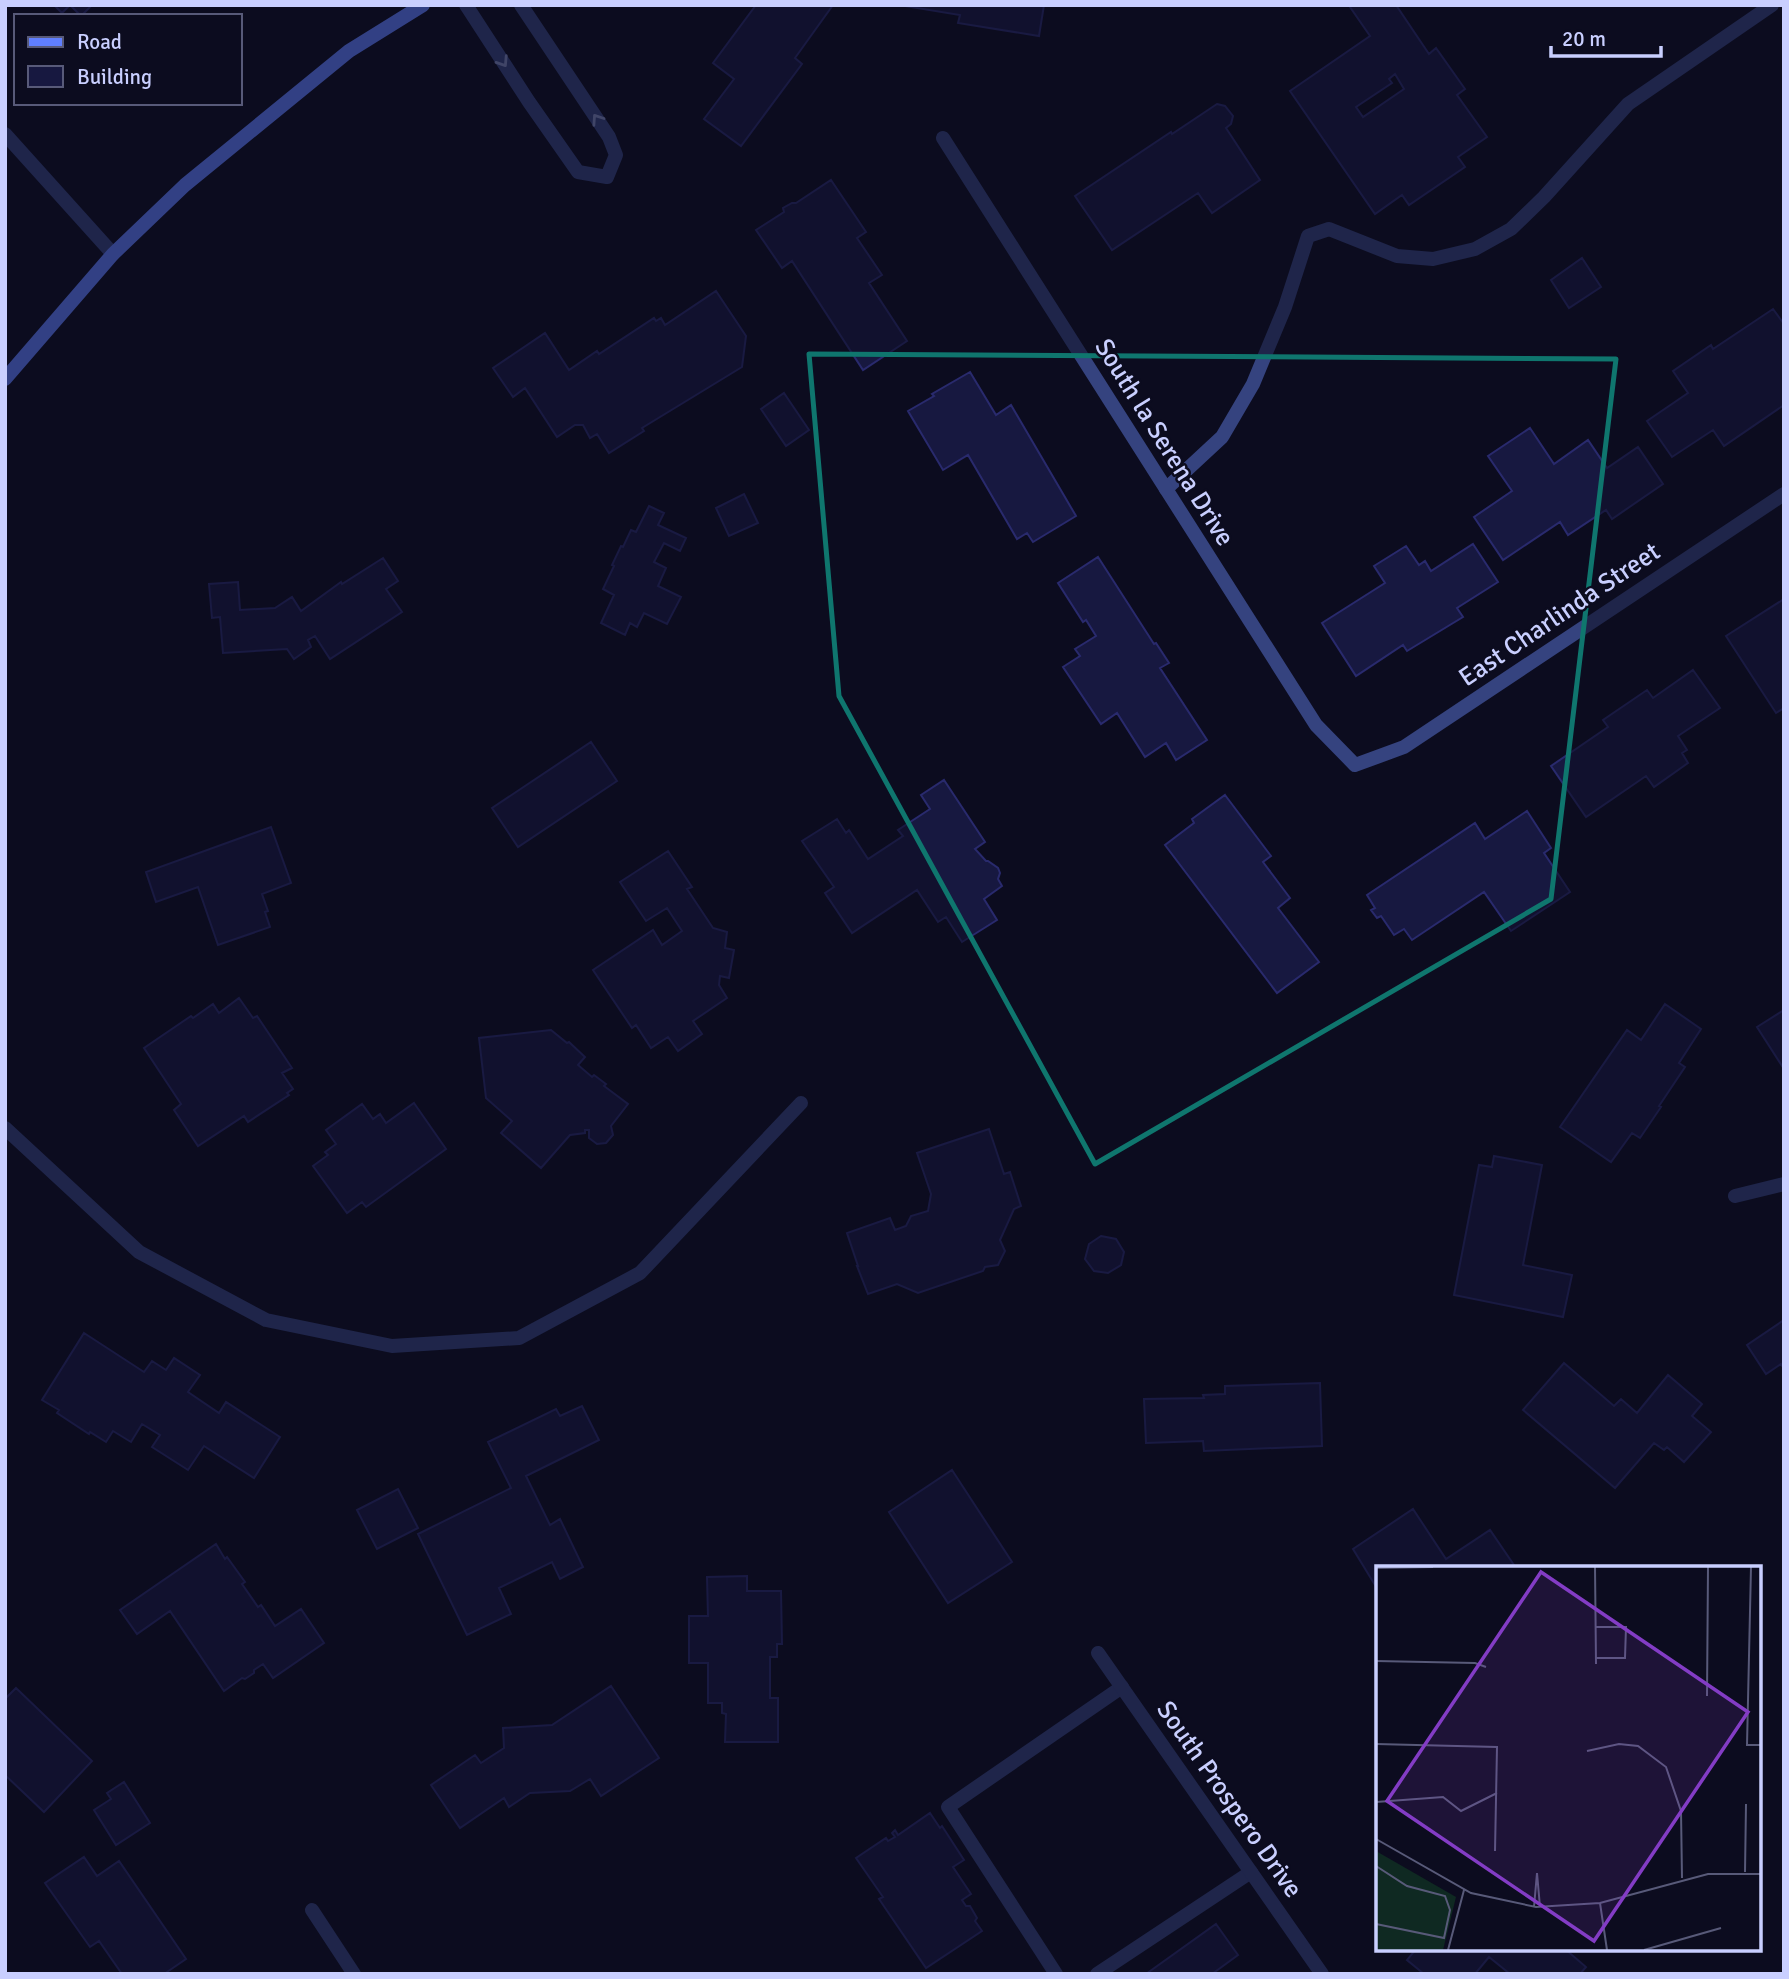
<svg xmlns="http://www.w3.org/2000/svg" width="1789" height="1979" font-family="Signika,sans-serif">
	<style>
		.building { fill: #171840; stroke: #292a6d; stroke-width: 2; fill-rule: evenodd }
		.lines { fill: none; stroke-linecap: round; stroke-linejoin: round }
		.lane { stroke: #35437f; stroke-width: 14 }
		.street { stroke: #35437f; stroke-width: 14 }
		.secondary { stroke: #607fff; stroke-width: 14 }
		.oneway { stroke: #7f89bf }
		.marked { fill: none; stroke: #0f766e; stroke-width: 5; stroke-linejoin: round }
		.labels { text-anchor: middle; stroke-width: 5; stroke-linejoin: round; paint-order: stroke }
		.street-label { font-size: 26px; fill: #c9cfff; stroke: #0c0c1f }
		.inset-road { fill: none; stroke: #585a79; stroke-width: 2 }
		.view { fill: #833cc5; fill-opacity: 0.15; stroke: #833cc5; stroke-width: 3.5 }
		.inset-edge { fill: none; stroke: #c9cfff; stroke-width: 3.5 }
	</style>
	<rect width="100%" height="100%" fill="#0c0c1f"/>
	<path class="building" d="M54,5h38l-11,11 -11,-11 -8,8z
		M756,5h77l-38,53 7,6 -61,82 -37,-27 30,-40 -21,-16z
		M899,5h145l-5,31 -81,-13 2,-8z
		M1353,5h43l33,49 7,-6 29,41 -8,6 30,42 -29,20 7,10 -56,38 -7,-10 -27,19 -85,-123 80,-55 -20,-29zM1395,74l9,15 -41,28 -7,-10 36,-24 -3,-4z
		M1217,104l8,2 8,10 -2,8 -5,4 34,52 -48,33 -14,-20 -86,57 -37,-54 96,-64 1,2z
		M831,180l35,52 -9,6 25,37 -13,8 38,58 -44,29 -71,-109 -10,7 -26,-38 28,-18 -1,-4 9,-5h4z
		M1582,258l19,29 -32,21 -18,-28z
		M716,291l30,45 -4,31 -100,61 2,3 -35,22 -12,-19 -7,4 -7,-13h-8l-18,12 -32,-49 -12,9 -20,-29 52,-35 24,37 28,-19 2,3 55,-36 2,3 5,-3 4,7z
		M1773,309l11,15v81l-60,41 -11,-16 -41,27 -25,-36 41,-28 -15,-22 38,-26 2,4z
		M970,372l26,43 15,-10 65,111 -43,26 -6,-9 -10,6 -49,-84 -25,15 -35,-59 26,-15 -2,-2z
		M784,393l25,37 -23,16 -25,-37z
		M1530,428l24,36 34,-24 19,28 31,-21 25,37 -51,35 -6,-9 -38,25 -8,-13 -57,38 -29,-43 38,-26 -24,-35z
		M744,494l14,29 -29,13 -13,-28z
		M649,506l15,7 -6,12 28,13 -6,13 -16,-8 -10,19 12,6 -8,18 23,11 -14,27 -23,-11 -7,14 -7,-4 -5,12 -24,-12 13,-28 -11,-6 11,-23 -2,-1 9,-19 2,1 8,-17 5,2z
		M1473,544l25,38 -41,26 6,9 -56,34 -4,-6 -47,31 -34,-53 63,-40 -11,-17 32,-20 13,19 6,-4 6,10z
		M1098,557l56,87 2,-1 13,20 -9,5 47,72 -31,20 -10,-17 -21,14 -28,-44 -16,11 -38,-57 17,-11 -5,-7 21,-13 -10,-16 -3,2 -25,-39z
		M383,558l15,23 -12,8 16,23 -72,47 -15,-23 -7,4 3,7 -17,12 -7,-10 -64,4 -3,-36 -8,1 -3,-34 29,-2 2,28 35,-2 17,-11 9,14 40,-29 1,2z
		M1784,599v109l-8,5 -50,-77z
		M1693,670l27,38 -42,28 9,14 -5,3 6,10 -34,24 -8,-11 -60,41 -35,-51 57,-39 -5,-7 44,-30 6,8z
		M591,742l26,39 -99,66 -26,-39z
		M944,780l41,62 -10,7 11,12h2l10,7 2,5 -2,6 4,7 -18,13 13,21 -35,22 -16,-25 -8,5 -21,-32 -65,43 -27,-40 9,-6 -32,-46 35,-22 9,14 3,-3 19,29 35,-23 -5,-6 32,-21 -9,-14z
		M1225,795l46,61 -8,6 27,36 -12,10 41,54 -42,31 -112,-148 29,-22 -2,-4z
		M1527,811l24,37 -7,5 26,39 -59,39 -27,-39 -72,48 -8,-11 -10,6 -13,-19 -4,2 -6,-8 4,-2 -8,-13 108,-72 10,16z
		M271,827l20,56 -29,11 6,17 -3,1 5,15 -52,18 -20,-58 -42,15 -10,-30z
		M668,851l24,36 -5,2 26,39 14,4 -2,16 9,2 -5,28 -9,-2 -1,9 8,13 -34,23 9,13 -24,17 -10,-14 -17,11 -15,-23 -4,3 -39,-58 60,-40 9,15 20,-14 -15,-23 -21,13 -26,-39z
		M239,998l14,20 4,-2 35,52 -10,5 11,16 -6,4 2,2 -41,27 -4,-6 -46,30 -24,-36 7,-6 -37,-56 47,-32 2,2 20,-14 6,9z
		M1665,1004l36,25 -22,34 6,4 -26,39 2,1 -21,31 -8,-5 -21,29 -51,-35 67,-97 14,10z
		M1784,1010v59l-27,-42z
		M551,1030l16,13 2,-1 16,15 -7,8 14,12 2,-2 12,9 -2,2 24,18 -17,22 2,9 -7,8 -9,1 -8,-6v-8h-4v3l-15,2 -29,33 -40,-35 11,-12 -26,-23 -7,-60z
		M414,1103l32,46 -80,58 -4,-5 -15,11 -34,-47 15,-11 -3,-3 11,-8 -10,-14 36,-26 11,15 7,-5 6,9z
		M989,1129l15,45 6,-2 11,34 -7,3 -14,31 5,11 -7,14 -13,2 -2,4 -65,22 -21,-9 -29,10 -11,-28h1l-11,-33 43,-15 5,12 11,-4 5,-10 17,-5 3,-17 -14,-41z
		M1494,1156l48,9 -19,100 49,10 -9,42 -109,-22 25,-130 13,2z
		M1101,1236l15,3 8,13 -3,13 -13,8 -14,-2 -9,-12 4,-15z
		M1784,1320v49l-3,-5 -15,10 -19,-29z
		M84,1333l60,39 8,-11 14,9 8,-12 26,17 -12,17 31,21 7,-11 54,35 -26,41 -50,-32 -16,24 -36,-23 8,-12 -18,-11 -11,18 -18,-11 -7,11 -16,-10 -1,2 -32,-21 2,-3 -17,-10z
		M1564,1363l50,43 7,-7 16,14 31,-38 34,29 -10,12 19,16 -27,30 -17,-15 -3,3 -10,-7 -39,45 -92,-78z
		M1320,1383l2,63 -118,5 -1,-10 -57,2 -2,-44 60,-1 -1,-3 22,-1v-8z
		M582,1406l17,34 -73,36 24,49 10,-6 23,48 -23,12 -8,-17 -53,26 12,26 -44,21 -49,-101 93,-46 -23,-46 68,-33 4,7z
		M952,1470l60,92 -64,41 -59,-91z
		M398,1489l20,39 -41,21 -20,-39z
		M1413,1509l33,50 44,-29 26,38h-138v22l-25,-41z
		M216,1544l9,15 2,-2 18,25 -3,2 16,23 3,-2 14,21 26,-17 23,34 -51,35 -10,-14 -9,6v3l-9,6 -3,-1 -18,13 -54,-80 -33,23 -17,-24z
		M747,1576v15h34l1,53h-5v13h-7v41h8v44h-53l1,-28 -4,-1v-10h-14v-40h-19v-47h19l-1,-39z
		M611,1686l48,72 -58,38 -11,-17 -20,12 -40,2 -21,14 -5,-9 -44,30 -29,-43 44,-30 6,8 23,-15 -1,-20 49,-3z
		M16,1688l76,73 -48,51 -39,-37v-76z
		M124,1782l26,41 -34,22 -22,-35 17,-11 -4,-6z
		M930,1813l10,15 2,-2 22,34 -11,7 18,27 -9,6 4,6h4l7,12 -2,3 7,10 -56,37 -47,-69 4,-2 -27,-39 30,-20 2,3 7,-4 -3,-4 3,-3 3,5z
		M84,1857l13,19 22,-15 67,98 -22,15h-42l-23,-33 -9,6 -45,-64z
		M1216,1924l22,31 -26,19h-66z
		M1416,1949h149l21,18 -6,7h-70l-21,-17 -14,17h-51l-17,-14z"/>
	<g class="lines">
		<path class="lane" d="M466,5l63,97 49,70 29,5 9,-22 -7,-18 -88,-132
			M1166,489l56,-52 31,-53 32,-77 23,-71 21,-7 68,27 36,3 42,-10 36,-20 33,-32 84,-93 144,-99
			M312,1910l42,64
			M1056,1974l-108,-167 174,-120
			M1097,1974l154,-102"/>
		<path class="street" d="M5,134l108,120
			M943,138l373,587 39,40 49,-18 380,-253
			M5,1128l134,124 127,68 126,26 127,-8 121,-65 161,-170
			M1735,1196l49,-12
			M1098,1653l224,321"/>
		<path class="secondary" d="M5,379l108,-125 72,-69 164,-134 74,-46"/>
	</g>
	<defs><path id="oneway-chevron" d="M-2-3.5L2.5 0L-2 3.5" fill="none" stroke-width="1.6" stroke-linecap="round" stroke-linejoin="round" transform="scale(1.75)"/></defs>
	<g class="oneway">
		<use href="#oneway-chevron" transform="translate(503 62) rotate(57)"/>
		<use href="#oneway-chevron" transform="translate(597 119) rotate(-124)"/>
	</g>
	<path d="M0 0H1789V1979H0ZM809,354l807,5 -65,540 -456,265 -256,-468z" fill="#0c0c1f" fill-opacity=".55" fill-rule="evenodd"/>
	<path class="marked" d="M809,354l807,5 -65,540 -456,265 -256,-468z"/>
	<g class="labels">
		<g class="street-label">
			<text transform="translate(1165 442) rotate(58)" y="9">South la Serena Drive</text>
			<text transform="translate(1559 614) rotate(-34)" y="9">East Charlinda Street</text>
			<text transform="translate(1230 1799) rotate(55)" y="9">South Prospero Drive</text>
		</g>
	</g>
	<g transform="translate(1376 1566)">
		<rect width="385" height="385" fill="#0c0c1f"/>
		<path d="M0,285l80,46 -13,53h-67z" fill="#0f2922"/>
		<path class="inset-road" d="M219,1l1,97M375,1l-4,178h14M0,2l57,-1M219,61h31l-1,31h-29M0,95l99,2 11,4M331,130l1,-129M0,178l121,3 -2,104M211,185l32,-7 19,2 28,21 15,44 1,67M0,236l67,-5 18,14 36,-18M0,273l95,54 65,14 64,-4 108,-29h53M0,300l31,20 38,10 5,14 -6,28 -68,-14M369,306l1,-68M224,337l7,47M158,341l3,-34 3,34M72,384l16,-60M268,384l77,-22"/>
		<path class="view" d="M165,6l207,140 -154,229 -207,-140z"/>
		<rect width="385" height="385" class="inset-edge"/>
	</g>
	<rect width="1789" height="1979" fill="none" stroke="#c9cfff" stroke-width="14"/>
	<rect x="14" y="14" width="228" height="91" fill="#0c0c1f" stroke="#585a79" stroke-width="2"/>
	<rect x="28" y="37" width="35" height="10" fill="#607fff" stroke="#585a79" stroke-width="2"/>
	<text x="77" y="49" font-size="21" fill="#c9cfff">Road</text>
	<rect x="28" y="66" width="35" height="21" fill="#171840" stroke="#585a79" stroke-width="2"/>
	<text x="77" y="84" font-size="21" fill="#c9cfff">Building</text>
	<path d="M1551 46v10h110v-10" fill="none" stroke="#c9cfff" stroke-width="3.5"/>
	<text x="1562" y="46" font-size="21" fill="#c9cfff" stroke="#0c0c1f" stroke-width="5" paint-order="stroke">20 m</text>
</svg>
